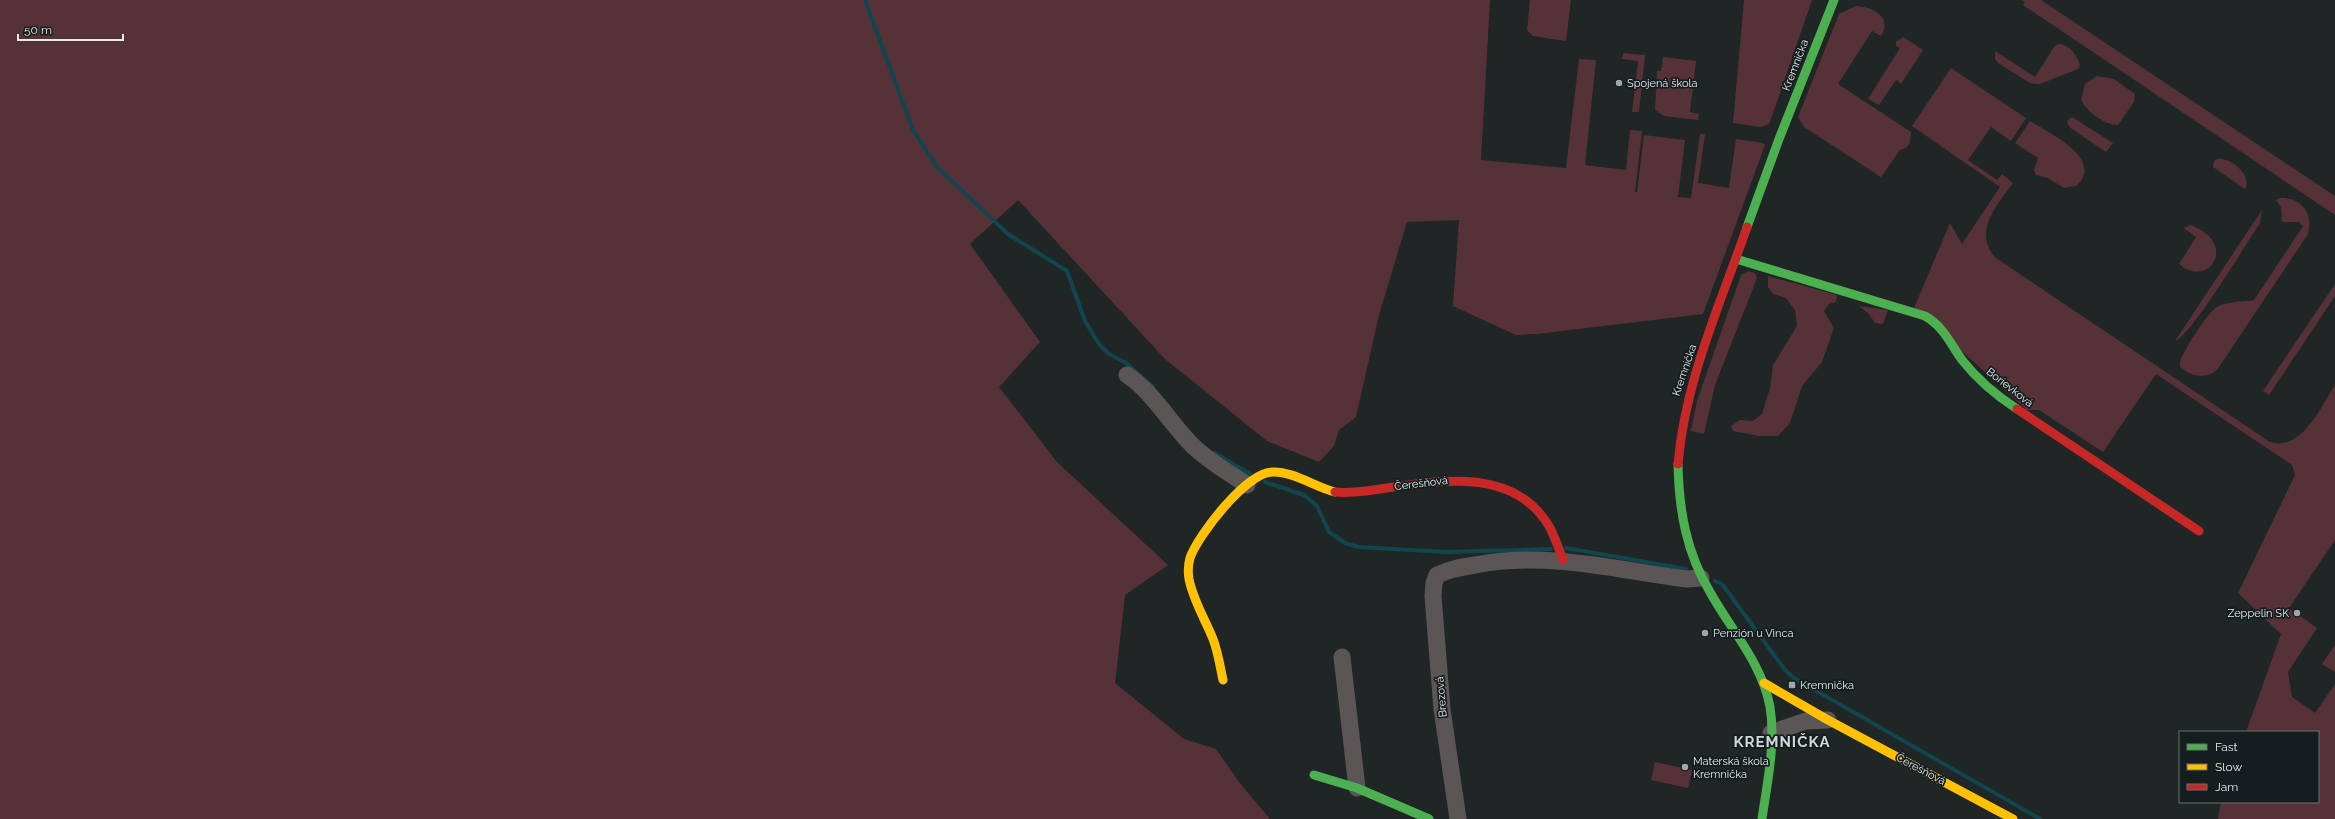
<svg xmlns="http://www.w3.org/2000/svg" width="2335" height="819" font-family="Raleway,sans-serif">
	<style>
		.green { fill: #563238 }
		.lines { fill: none; stroke-linecap: round; stroke-linejoin: round }
		.stream { stroke: #11464f; stroke-width: 4 }
		.street { stroke: #5c5556; stroke-width: 17 }
		.fast { stroke: #4caf50; stroke-width: 9 }
		.slow { stroke: #ffc107; stroke-width: 9 }
		.jam { stroke: #c62828; stroke-width: 9 }
		.poi-dot { fill: #a1a6a7; stroke: #151d1f; stroke-width: 1.5 }
		.labels { text-anchor: middle; stroke-width: 3.5; stroke-linejoin: round; paint-order: stroke }
		.street-label { font-size: 11px; fill: #e6eced; stroke: #151d1f }
		.poi-label { font-size: 11px; fill: #e6eced; stroke: #151d1f; text-anchor: start }
		.district-label { font-size: 15px; font-weight: bold; letter-spacing: 1px; fill: #ced9db; stroke: #151d1f }
	</style>
	<rect width="100%" height="100%" fill="#202526"/>
	<path class="green" d="M0,0h1490l-9,160 85,8 13,-109 17,1 -11,105 41,5 4,-40 12,1 -7,61h2l7,-57 41,5 -7,57 13,1 9,-64h5l-7,49 31,5 7,-49 27,4 2,2 -62,169 -166,20 -21,1 -63,-29 6,-86 -52,2 -28,93 -23,102 -17,13 -5,16 -15,16 -52,-21 -102,-82 -147,-159 -48,44 70,98 -41,45 58,75 111,103 -43,30 -10,88 69,56 32,10 23,33 31,37h-1270z
		M1530,0h41l-5,41 -33,-5 -6,-6z
		M1744,0h68l-41,119 -2,5 -8,3 -28,-4z
		M2022,0h19l294,196v19l-312,-210 2,-3z
		M1856,6c17,1 37,11 25,30l-9,-5 -34,53 73,48 -1,11 -4,5 -6,2 -19,27 -77,-50 -6,-10 41,-103z
		M1903,37l20,13 -22,34 -5,-4 -17,25 -11,-6 32,-51 -4,-2v-4z
		M2058,44c11,0 19,11 22,21l-2,4 -38,15h-5l-5,-1 -32,-20 -3,-4v-8l40,26 19,-30z
		M1623,53l22,2 -6,57h-7l6,-51 -16,-2z
		M1663,57l33,4 -6,51 9,2 -1,6 -34,-4 -9,-6 2,-39h4z
		M1951,68l75,50 -15,23 -20,-14 -23,33 29,20 5,-6 11,9c-16,22 -41,49 -17,75l274,184c32,10 51,-36 65,-57v155l-46,68 28,20 -29,44 4,25 23,16 20,-29v135h-117l3,-17h97v-70h-72l35,-98 -43,-41 57,-118 -3,-10 -136,-91 -53,78 -64,-42h-12l-113,-102 36,-85 12,21 38,-57 -88,-61z
		M2097,76l17,3 21,15 -1,8 -16,23c-13,0 -32,-14 -37,-25l4,-16z
		M2072,117l41,26 -7,9 -37,-25 -2,-6z
		M2030,121c19,12 76,38 46,65l-12,2 -16,-10 -12,-3 -2,-5 4,-12 -23,-15z
		M2217,159c13,-2 36,16 28,30l-32,-22 1,-6z
		M2280,198c22,-1 33,15 28,36l-91,136c-12,10 -26,6 -37,-3v-6c5,-12 26,-47 37,-54 11,-6 25,-5 37,-7l49,-74 -4,-4h-17l-1,-15 -5,-7z
		M2262,210l-2,13c-13,19 -69,113 -85,118z
		M2190,225c49,17 20,65 -11,39l17,-27 -12,-9z
		M1748,271l7,2 2,5 -42,107 -11,49 -13,-3 6,-30 44,-126z
		M1768,276l69,19 -1,7 -7,2 -5,7 10,17 -12,34 -20,24 -12,37 -12,13h-19l-26,-5 -2,-5 9,-6 13,1 9,-7 8,-26 3,-23 24,-39 -2,-16 -9,-12 -13,-4 -5,-7z
		M2335,284v12l-66,99 -6,-4z
		M1859,306l29,4 -5,14 -8,-1 -7,-10z
		M2335,645v27l-13,-8z
		M1655,762l37,8 -4,18 -37,-8z"/>
	<g class="lines">
		<path class="stream" d="M865,0l48,130 24,37 71,67 59,37 18,50 14,23 10,10 17,9 27,24
			M1215,453l35,21
			M1265,482l39,13 13,11 12,26 16,11 13,4 88,5 105,-3
			M1566,548l120,21
			M1715,581l7,3 63,86 9,8 246,141"/>
		<path class="street" d="M1127,375c27,18 42,47 65,70 16,16 36,27 55,40
			M1342,657l15,131
			M1771,733l35,-12 22,-1
			M1458,819l-16,-110 -9,-113 1,-13 3,-8c12,-6 25,-8 38,-10 72,-14 141,5 212,14l14,-1"/>
		<path class="fast" d="M1747,227l32,-88 55,-139
			M1736,259l189,57c19,11 25,27 37,44 15,19 35,36 55,49
			M1678,464c1,46 8,88 32,128 21,38 52,71 60,115 6,37 -3,76 -8,112
			M1314,775l43,13 72,31"/>
		<path class="slow" d="M1223,680c-3,-14 -5,-28 -10,-41 -8,-20 -20,-39 -24,-60 -1,-6 -1,-14 1,-21 8,-23 56,-85 82,-86 21,-1 43,15 63,20
			M1764,683l64,37 185,99"/>
		<path class="jam" d="M2017,409l182,122
			M1678,464c7,-83 42,-159 69,-237
			M1335,492c18,2 35,-2 52,-4 56,-8 127,-20 162,38 6,11 10,23 14,34"/>
	</g>
	<g class="poi-dot">
		<circle cx="1619" cy="83" r="4"/>
		<circle cx="2297" cy="613" r="4"/>
		<circle cx="1705" cy="633" r="4"/>
		<rect x="1788" y="681" width="8" height="8" rx="2"/>
		<circle cx="1685" cy="767" r="4"/>
	</g>
	<g class="labels">
		<g class="street-label">
			<text transform="translate(1795 65) rotate(-69)" y="4">Kremnička</text>
			<text transform="translate(1684 370) rotate(-71)" y="4">Kremnička</text>
			<text transform="translate(2010 387) rotate(38)" y="4">Borievková</text>
			<text transform="translate(1421 483) rotate(-7)" y="4">Čerešňová</text>
			<text transform="translate(1441 697) rotate(-95)" y="4">Brezová</text>
			<text transform="translate(1921 769) rotate(28)" y="4">Čerešňová</text>
		</g>
		<g class="poi-label">
			<text x="1627" y="87">Spojená škola</text>
			<text x="2289" y="617" text-anchor="end">Zeppelin SK</text>
			<text x="1713" y="637">Penzión u Vinca</text>
			<text x="1800" y="689">Kremnička</text>
			<text x="1693" y="765">Materská škola<tspan x="1693" dy="13">Kremnička</tspan></text>
		</g>
		<g class="district-label">
			<text x="1782" y="747">KREMNIČKA</text>
		</g>
	</g>
	<rect x="2179" y="731" width="140" height="72" fill="#151d1f" stroke="#697071"/>
	<rect x="2187" y="744" width="20" height="6" fill="#4caf50" stroke="#697071"/>
	<text x="2215" y="751" font-size="12" fill="#e6eced">Fast</text>
	<rect x="2187" y="764" width="20" height="6" fill="#ffc107" stroke="#697071"/>
	<text x="2215" y="771" font-size="12" fill="#e6eced">Slow</text>
	<rect x="2187" y="784" width="20" height="6" fill="#c62828" stroke="#697071"/>
	<text x="2215" y="791" font-size="12" fill="#e6eced">Jam</text>
	<path d="M18 34v6h105v-6" fill="none" stroke="#e6eced" stroke-width="2"/>
	<text x="24" y="34" font-size="12" fill="#e6eced" stroke="#151d1f" stroke-width="3" paint-order="stroke">50 m</text>
</svg>
